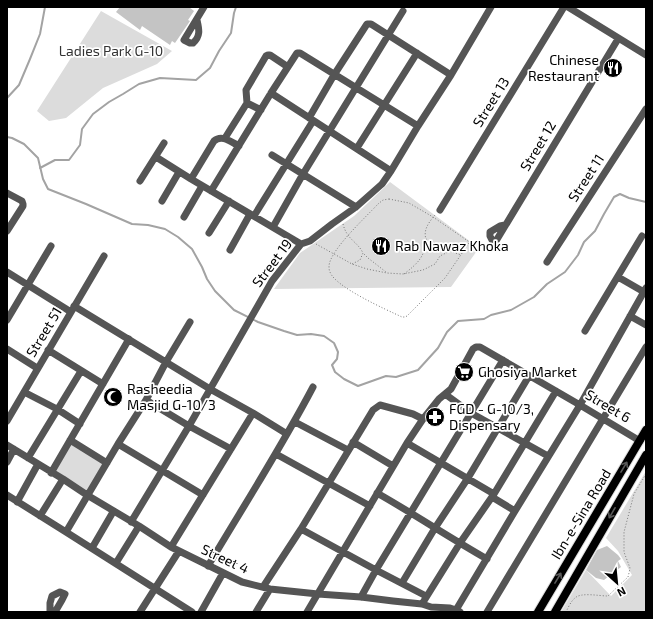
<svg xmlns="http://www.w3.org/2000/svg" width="653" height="619" font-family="'Exo 2',sans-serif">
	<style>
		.green { fill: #dcdcdc }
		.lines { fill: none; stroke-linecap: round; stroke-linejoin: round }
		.stream { stroke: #a3a3a3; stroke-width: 2 }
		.building { fill: #c4c4c4 }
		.major-casing { stroke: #dbdbdb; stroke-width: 10 }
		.path { stroke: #777; stroke-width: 1; stroke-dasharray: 1 2; stroke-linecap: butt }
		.minor { stroke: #555; stroke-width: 7 }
		.major { stroke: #000; stroke-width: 8 }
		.oneway { stroke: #595959 }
		.labels { text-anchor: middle; stroke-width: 3.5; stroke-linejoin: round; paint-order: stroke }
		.park-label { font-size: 14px; fill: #333; stroke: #fff }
		.poi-label { font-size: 14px; fill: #000; stroke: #fff; text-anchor: start }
		.street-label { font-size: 14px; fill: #000; stroke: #fff }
	</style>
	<rect width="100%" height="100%" fill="#fff"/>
	<path class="green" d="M101,11l71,40 -15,13 -54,24 -37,30 -17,3 -12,-10z
		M390,182l89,66 -28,39 -177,2 26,-36 54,-37z
		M71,443l35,20 -19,31 -34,-22z
		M646,471v141h-85l25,-42 25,26 21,-21 -14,-24 -12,-13z"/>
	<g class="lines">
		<path class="stream" d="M7,98l12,-13 11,-26 10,-25 5,-27
			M7,137l5,1 12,6 14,14 5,21 5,10 38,15 46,20 16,1 17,4 13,8 14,12 10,18 5,12 8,12 19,19 24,12 26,9 13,4 14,-1 13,2 10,7 4,9 -1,7 -5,6 3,7 9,7 14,7 28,-10 10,1 22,-7 20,-22 9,-16 11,-11 26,-2 7,-4 20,-5 23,-13 13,-13 18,-12 13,-17 6,-13 11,-11 9,-17 10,-17 6,-3 9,4 17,4
			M40,168l15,-8h14l11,-15 2,-16 11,-15 16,-12 14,-8 16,-10 21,-6 36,2 14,-12 9,-17 12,-18 3,-20 2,-6"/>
	</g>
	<path class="building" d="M120,7h69l5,4 -6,9 2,1 -2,3 -13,19 -3,-2 -2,4 -28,-19 -2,4 -24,-18z
		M607,546l11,9 3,4 -3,2 3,6 -17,13 -8,-2 -10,-8 11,-20z"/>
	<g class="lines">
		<g class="major-casing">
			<path id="major" d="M538,612l108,-182
				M555,612l91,-157"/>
		</g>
		<path class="path" d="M389,199l20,4 24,14 35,24 1,2 -24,35 -38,38 -2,1h-3c-15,-7 -67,-30 -72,-45 -1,-2 -1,-4 -1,-6 1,-16 37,-49 49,-62l5,-4z
			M435,215c-6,7 -12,15 -9,24l24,12 11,4
			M343,224c4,16 14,17 20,29l-3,7 -8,4
			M316,244l36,20 15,5 20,4 16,1 20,-4 12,-6 5,-8 10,-5
			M364,254l4,4 18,14
			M404,274c13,-10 21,-17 22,-34
			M566,612c2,-4 5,-11 9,-14 6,-6 24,-2 33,-2l20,-19 1,-4 1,-5 -6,-16v-20l10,-38 12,-20"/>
		<path class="minor" d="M568,7l78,48
			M197,20c2,9 4,16 -4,23h-3l-6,-3 20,-33
			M271,93l120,78
			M247,103l14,7
			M309,118l25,-43 33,-51h4l80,51
			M225,138l22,-35 -1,-13 20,-34 2,-1h2l18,12
			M357,148l60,-95
			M272,155l84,52
			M156,157l35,22 110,65
			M191,179l23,-38c8,-7 17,1 25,5
			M140,181l24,-38
			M211,191l60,-98 26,-40h3l118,73
			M7,193l15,8 1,3v2l-16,25
			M162,201l17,-29
			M440,210l124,-203
			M254,216l59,-95
			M184,217l18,-31
			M505,225l-5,1 -10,6v4l2,4 4,1 122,-202
			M273,227l30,-53 100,-163
			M209,233l20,-32
			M230,250l20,-36
			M547,262l99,-153
			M7,272l64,40
			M618,277l26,15
			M74,306l136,83 43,24 34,21
			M630,316l16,9
			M7,320l44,-74
			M585,331l57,-95
			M7,349l30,19
			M48,350l55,34
			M24,392l33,17 23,15
			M445,394l26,19 77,43
			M146,400l43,26 42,23
			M7,421l97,-165
			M295,422l53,28
			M70,440l37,23
			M353,442l40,24
			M407,443l87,51
			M118,444l85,51
			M7,445l56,34 24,16 52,31 32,21 71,35 28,7 48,5 43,3 32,4 29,3 9,3 19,1 6,2 4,2
			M276,454l94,52
			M28,458l53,-87
			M7,462l7,-13
			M51,473l78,-134
			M377,493c37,21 73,45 110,66
			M7,495l59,37 126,80
			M492,497l23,14
			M17,502l21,-38
			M40,516l23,-37
			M131,522l58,-96 83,-145 29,-37 9,-3 22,-17 24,-17 26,-23 9,-13 27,-45 33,-51 40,-68
			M301,529l75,41 50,26
			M66,532l52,-88 28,-44 20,-38 24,-40
			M171,547l82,-134
			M92,548l21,-36
			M116,563l23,-37
			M208,566c35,-59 73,-118 105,-179
			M402,583l33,-55 33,-50 61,-102
			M263,587l38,-58 72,-119 7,-5 33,9 10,5
			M361,597l15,-27 127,-210
			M422,604l38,-61 34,-49 62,-103
			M456,610l59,-99 65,-106 66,-117
			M50,612v-9l2,-7 8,-4 5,2 -3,6 -7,12
			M140,612l39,-61
			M201,612l22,-39
			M256,612l14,-23
			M307,612l100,-169 16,-24 16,-20 12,-10 22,-40 3,-2h4l100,58 60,36
			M487,612l159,-265"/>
		<use href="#major" class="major"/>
	</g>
	<defs><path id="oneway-shaft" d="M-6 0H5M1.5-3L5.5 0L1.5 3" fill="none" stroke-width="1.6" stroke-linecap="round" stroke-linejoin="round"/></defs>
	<g class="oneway">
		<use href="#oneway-shaft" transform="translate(624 467) rotate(-59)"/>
		<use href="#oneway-shaft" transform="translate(612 513) rotate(120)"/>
		<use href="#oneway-shaft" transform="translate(558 578) rotate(-59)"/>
	</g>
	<defs>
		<g id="restaurant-disc" transform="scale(1)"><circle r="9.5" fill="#000" stroke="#fff"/><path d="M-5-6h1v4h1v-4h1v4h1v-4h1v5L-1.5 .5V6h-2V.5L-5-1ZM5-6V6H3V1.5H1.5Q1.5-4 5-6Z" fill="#fff"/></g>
		<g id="supermarket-disc" transform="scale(1)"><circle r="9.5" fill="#000" stroke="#fff"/><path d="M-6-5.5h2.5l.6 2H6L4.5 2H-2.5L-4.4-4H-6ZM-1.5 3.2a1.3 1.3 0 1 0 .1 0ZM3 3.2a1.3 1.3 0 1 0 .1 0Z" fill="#fff"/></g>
		<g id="mosque-disc" transform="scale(1)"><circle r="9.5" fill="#000" stroke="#fff"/><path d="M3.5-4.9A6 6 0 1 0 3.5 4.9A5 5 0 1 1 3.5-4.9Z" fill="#fff"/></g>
		<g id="pharmacy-disc" transform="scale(1)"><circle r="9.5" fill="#000" stroke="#fff"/><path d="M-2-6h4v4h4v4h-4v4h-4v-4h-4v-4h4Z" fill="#fff"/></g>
	</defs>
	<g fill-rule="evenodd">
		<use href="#restaurant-disc" x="613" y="68"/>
		<use href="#restaurant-disc" x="381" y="246"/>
		<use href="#supermarket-disc" x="464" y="372"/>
		<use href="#mosque-disc" x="113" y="397"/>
		<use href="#pharmacy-disc" x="435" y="417"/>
	</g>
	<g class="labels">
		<g class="park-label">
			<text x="111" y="56">Ladies Park G-10</text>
		</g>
		<g class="poi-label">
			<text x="599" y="65" text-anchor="end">Chinese<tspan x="599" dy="16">Restaurant</tspan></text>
			<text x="395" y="251">Rab Nawaz Khoka</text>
			<text x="478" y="377">Ghosiya Market</text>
			<text x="127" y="394">Rasheedia<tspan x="127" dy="16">Masjid G-10/3</tspan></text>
			<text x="449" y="414">FGD - G-10/3,<tspan x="449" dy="16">Dispensary</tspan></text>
		</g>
		<g class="street-label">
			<text transform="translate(491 102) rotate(-58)" y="5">Street 13</text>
			<text transform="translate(538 146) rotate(-59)" y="5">Street 12</text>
			<text transform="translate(586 178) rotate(-57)" y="5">Street 11</text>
			<text transform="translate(272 263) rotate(-53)" y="5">Street 19</text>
			<text transform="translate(44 332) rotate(-59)" y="5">Street 51</text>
			<text transform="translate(608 406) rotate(31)" y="5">Street 6</text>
			<text transform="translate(581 514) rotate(-59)" y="5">Ibn-e-Sina Road</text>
			<text transform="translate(225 559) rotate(25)" y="5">Street 4</text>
		</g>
	</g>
	<rect width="653" height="619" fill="none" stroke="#000000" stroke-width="16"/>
	<g transform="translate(617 583) rotate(153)" stroke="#ffffff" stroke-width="3" paint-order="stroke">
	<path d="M0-3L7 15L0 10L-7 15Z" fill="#000000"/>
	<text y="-6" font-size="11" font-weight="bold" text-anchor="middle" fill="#000000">N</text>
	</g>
</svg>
